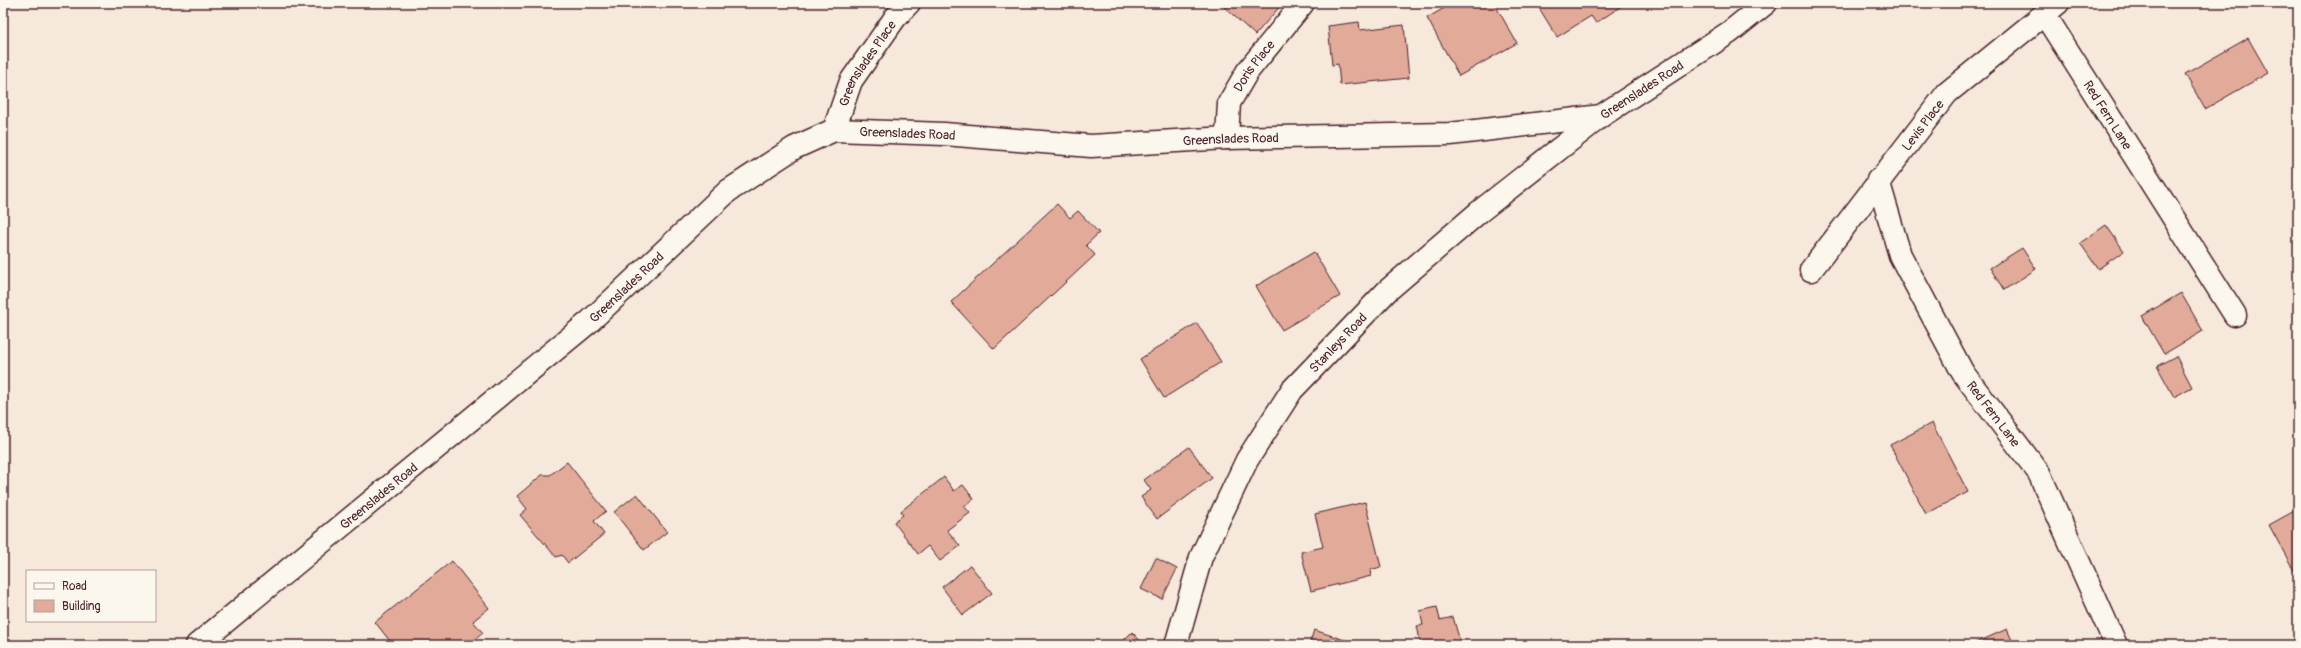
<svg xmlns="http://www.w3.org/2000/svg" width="2301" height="648" font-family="Pangolin,sans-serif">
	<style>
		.building { fill: #e2ab99; stroke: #4a1f2b }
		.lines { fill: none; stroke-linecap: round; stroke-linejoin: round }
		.street-casing { stroke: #4a1f2b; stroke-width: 25 }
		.street { stroke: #fbf7ec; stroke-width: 22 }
		.labels { text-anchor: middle; stroke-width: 4; stroke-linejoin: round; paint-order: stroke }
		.street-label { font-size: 13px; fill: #4a1f2b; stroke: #fbf7ec }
	</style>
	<rect width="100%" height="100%" fill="#f6e8db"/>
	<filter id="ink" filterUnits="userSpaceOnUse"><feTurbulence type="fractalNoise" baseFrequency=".025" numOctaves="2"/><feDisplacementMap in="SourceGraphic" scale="8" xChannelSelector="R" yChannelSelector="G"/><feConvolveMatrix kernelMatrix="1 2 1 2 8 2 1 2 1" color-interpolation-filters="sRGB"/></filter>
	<g filter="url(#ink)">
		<path class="building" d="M1222,3h61l-28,32 -34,-31z
			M1453,3h41l23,40 -58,33 -32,-58z
			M1536,3h90l-30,20 -5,-7 -34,21z
			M1359,22l1,8 44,-5 5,53 -69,7 -2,-21 -6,1 -4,-39z
			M2248,38l20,35 -63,36 -20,-35z
			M1057,204l13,14 8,-7 21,22 -13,12 9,10 -101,94 -43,-47z
			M2106,225l18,26 -26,18 -18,-26z
			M2022,248l14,21 -32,21 -14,-22z
			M1314,252l26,44 -58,34 -26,-44z
			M2181,293l22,38 -39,23 -22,-38z
			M1197,323l24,39 -57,36 -24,-39z
			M2176,356l16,31 -18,10 -17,-31z
			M1932,423l36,69 -42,22 -36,-69z
			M1189,447l23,31 -55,41 -16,-22 10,-7 -7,-10z
			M567,462l39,49 -12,10 10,13 -36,29 -6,-8 -6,2 -36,-42 7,-6 -10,-13 25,-21h8z
			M944,477l10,14 9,-6 11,14 -10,7 6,7 -23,17 13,16 -20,15 -12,-15 -10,8 -24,-32 9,-7 -2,-4z
			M637,494l30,38 -23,18 -30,-38z
			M1365,502l16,65 -11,3 1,6 -60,15 -10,-39 22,-5 -8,-33z
			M2298,509v69l-29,-53z
			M1156,558l21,11 -15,30 -21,-10z
			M452,561l37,47 -16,13 10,12 -15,12h-75l-18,-23z
			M970,565l22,28 -29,22 -21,-28z
			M1437,607l3,13 13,-3 8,28h-40l-4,-19 6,-1 -3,-14z
			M2007,629l7,16h-43z
			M1314,630l46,15h-51z
			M1132,632l12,13h-25z"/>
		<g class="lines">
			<g class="street-casing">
				<g id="street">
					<path id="s1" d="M2045,15l190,300"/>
					<path id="s2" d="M834,130l17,-49 44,-63 14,-15"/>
					<path id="s3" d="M1227,138l2,-35 18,-31 56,-69"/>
					<path id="s4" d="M1878,180l22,75 63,118 76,100 77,172"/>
					<path id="s5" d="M1811,270l136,-177 111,-90"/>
					<path id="s6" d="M197,645l392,-323 139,-131 66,-43 40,-18 110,4 147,12 136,-8 223,-4 151,-18 129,-84 36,-29"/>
					<path id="s7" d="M1176,645l25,-88 46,-97 45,-70 95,-99 92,-79 122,-96"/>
				</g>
			</g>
			<use href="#street" class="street"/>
		</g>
	</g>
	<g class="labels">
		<g class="street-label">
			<text dy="5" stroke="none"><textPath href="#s2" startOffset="75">Greenslades Place</textPath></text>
			<text dy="5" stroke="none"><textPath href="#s3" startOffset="80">Doris Place</textPath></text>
			<text dy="5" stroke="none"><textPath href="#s6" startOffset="1639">Greenslades Road</textPath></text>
			<text dy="5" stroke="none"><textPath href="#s1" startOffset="118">Red Fern Lane</textPath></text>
			<text dy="5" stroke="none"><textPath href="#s5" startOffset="183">Levis Place</textPath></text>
			<text dy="5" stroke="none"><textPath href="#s6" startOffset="895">Greenslades Road</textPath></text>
			<text dy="5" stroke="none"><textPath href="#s6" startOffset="1219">Greenslades Road</textPath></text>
			<text dy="5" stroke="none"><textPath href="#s6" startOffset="559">Greenslades Road</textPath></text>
			<text dy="5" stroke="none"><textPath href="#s7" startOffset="348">Stanleys Road</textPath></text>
			<text dy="5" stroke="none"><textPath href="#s4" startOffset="263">Red Fern Lane</textPath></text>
			<text dy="5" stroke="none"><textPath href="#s6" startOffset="235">Greenslades Road</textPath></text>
		</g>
	</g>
	<rect width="2301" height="648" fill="none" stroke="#fbf7ec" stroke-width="16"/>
	<rect x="8" y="8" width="2285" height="632" fill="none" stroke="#4a1f2b" stroke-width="1.5" filter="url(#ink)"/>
	<rect x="26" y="570" width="130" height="52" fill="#fbf7ec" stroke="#b4a19f"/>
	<rect x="34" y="583" width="20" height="6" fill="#fbf7ec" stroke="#b4a19f"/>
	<text x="62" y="590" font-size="12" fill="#4a1f2b">Road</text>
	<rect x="34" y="600" width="20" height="12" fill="#e2ab99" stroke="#b4a19f"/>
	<text x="62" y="610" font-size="12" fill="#4a1f2b">Building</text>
</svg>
